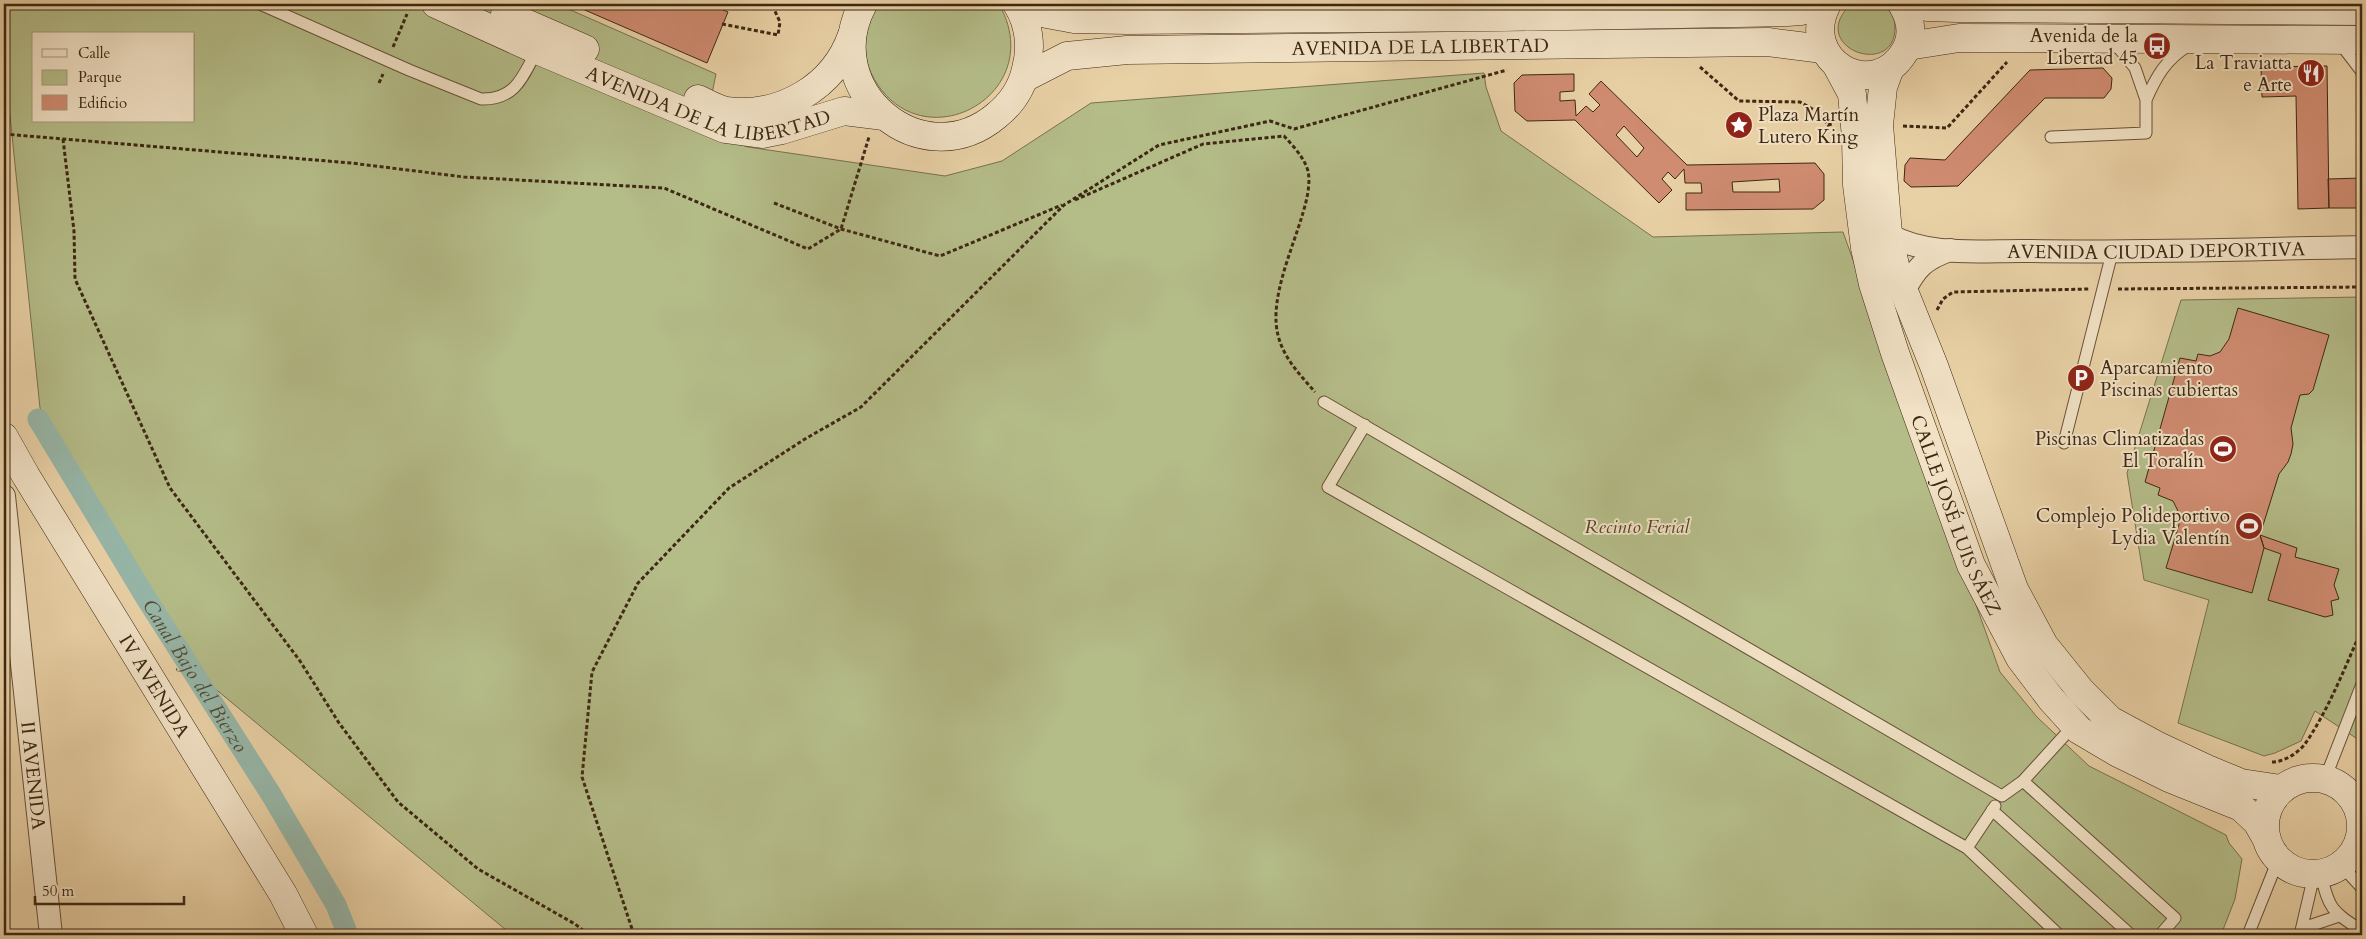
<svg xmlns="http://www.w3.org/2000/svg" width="2366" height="939" font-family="Cardo,serif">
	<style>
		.green { fill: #b4bc88; stroke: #78724e; fill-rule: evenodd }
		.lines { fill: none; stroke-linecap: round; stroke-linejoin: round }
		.canal { stroke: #97b7a9; stroke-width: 21 }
		.building { fill: #d08c71; stroke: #3d2813; fill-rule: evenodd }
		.lane-casing { stroke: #685238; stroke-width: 13 }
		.street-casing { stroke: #685238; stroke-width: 24 }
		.secondary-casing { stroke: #3d2813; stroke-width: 29 }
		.path { stroke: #3d2813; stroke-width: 3; stroke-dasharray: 4 2.5; stroke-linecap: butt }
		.lane { stroke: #f1e1c5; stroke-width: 11 }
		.street { stroke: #f1e1c5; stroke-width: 22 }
		.secondary { stroke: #f1e1c5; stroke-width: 28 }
		.labels { text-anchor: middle; stroke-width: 4; stroke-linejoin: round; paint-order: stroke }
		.poi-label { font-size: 19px; fill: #3d2813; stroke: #f1e1c5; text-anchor: end }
		.street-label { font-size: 19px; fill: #3d2813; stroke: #f1e1c5 }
		.park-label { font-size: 19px; font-style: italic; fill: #55462a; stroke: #f1e1c5 }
		.water-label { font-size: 20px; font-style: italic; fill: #544c38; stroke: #f1e1c5 }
	</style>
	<rect width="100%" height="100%" fill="#e9d1a6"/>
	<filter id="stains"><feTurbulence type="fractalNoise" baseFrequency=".004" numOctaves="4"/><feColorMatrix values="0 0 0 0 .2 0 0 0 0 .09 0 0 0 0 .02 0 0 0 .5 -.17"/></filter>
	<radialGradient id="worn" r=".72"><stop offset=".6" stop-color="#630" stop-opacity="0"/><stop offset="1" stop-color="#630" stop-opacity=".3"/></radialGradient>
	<path class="green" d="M4,4h553l159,70 -12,59 44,14 197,29 57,-15 89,-58 393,-30 2,14 15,44 152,106 190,-5 157,440 37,45 52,49 137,69 3,8 13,16 -7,40 -14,36h-1709l-311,-258 -161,-269 -36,-351zM34,34h160v87h-160z
		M878,4h121c52,92 -82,163 -128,69 -10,-22 -6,-49 7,-69z
		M1851,4h31c8,5 13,13 13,22 2,54 -90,22 -44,-22z
		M2362,297v445l-47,-31 -14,30 -26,12 -11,3 -86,-33 31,-123 -65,-20 -17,-107 54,-173z"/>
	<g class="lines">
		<path class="canal" id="s1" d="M38,419l108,179 126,198 64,109 12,30"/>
	</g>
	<path class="building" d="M571,4h138l19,8 -21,51z
		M2327,66l2,142 -31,1 -2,-113 -34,1 -1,-30z
		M2103,68l9,10 -1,11 -7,9h-59l-87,88 -47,1 -7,-6 1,-16 5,-7 35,2 85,-90z
		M1574,74v17l-14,1v9l15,-1 1,16 10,-10 7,6 7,-7 -11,-11 12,-13 86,84 128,-2 9,11v26l-11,9 -127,1v-17h16l-1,-10h-16l-1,-14 -9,10 -7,-7 -6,7 10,11 -13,13 -84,-83 -48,1 -12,-10 -1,-28 8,-8zM1624,126l20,22 -7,9 -21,-22zM1779,179l1,13h-47l-1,-10z
		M2362,178v30h-33l-1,-29z
		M2238,308l91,27 -16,55 -4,4 -9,1 -9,33 2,16 -2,10 -3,8 -9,12 -19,61 4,13 -12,45 -86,-25 13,-43 -1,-14 -5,-10 -15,-6 2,-7 -15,-6 35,-124 16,3 2,-7 12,2 10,-4 9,-13z
		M2260,535l37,13 -2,9 44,12 -5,16 5,14 -8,2 2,14 -8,2 -57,-17 13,-46 -17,-6z"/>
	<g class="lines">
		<g class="lane-casing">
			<path id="lane" d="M260,4l149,66 72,29c35,1 42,-23 56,-49
				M2339,42l23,30
				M2146,100c10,-23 20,-41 42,-54
				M2051,137l95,-4v-33l-11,-32 -22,-27
				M1324,402l678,394 21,-15 152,137 -15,17
				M1365,425l-37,62 639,361 92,87
				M2064,443l48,-190
				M2325,779l37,-95
				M2023,781l51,-56
				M2340,787l22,2
				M1992,810l139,125
				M1967,848l28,-42
				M2344,864l7,12 11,12
				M2321,874c8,36 11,37 41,57
				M2303,928l36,-12
				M2248,935l30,-75
				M2300,935l14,-60"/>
		</g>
		<g class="street-casing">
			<g id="street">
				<path id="s2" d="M1888,234c40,24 96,16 141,17 111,2 222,-2 333,-4"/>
				<path d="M1904,291c12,-23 20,-32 46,-41"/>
				<path id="s3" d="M4,496l47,439"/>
			</g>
		</g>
		<g class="secondary-casing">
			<g id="secondary">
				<path id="s4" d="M436,4l101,46 188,79 37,5 20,-4 62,-19 40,5"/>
				<path d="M863,4c-46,85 58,174 133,112 15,-12 26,-28 30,-47 6,-22 3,-46 -9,-65"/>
				<path d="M1827,4c-30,57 47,100 78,47 9,-15 6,-32 -3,-47"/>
				<path d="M1915,4l12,3 30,1 405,3"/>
				<path d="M1020,9l54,10 53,1 377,-3 283,-5 14,-1 22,-7"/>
				<path d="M505,14l80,35"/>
				<path d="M1908,46l51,-8 403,2"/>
				<path id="s5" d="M1837,66l15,28 4,43 1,48 8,63 8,36 22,69 76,212 49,93 31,41 28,31 39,23 51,25 72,29 16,15 8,14"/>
				<path d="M1890,68l-7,19 -4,38 9,109 9,40 37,92 80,223 30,56 37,46 29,29 50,27 47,22 34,14 40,6"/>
				<path id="s6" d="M1024,78l43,-22 60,-6 641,-8 55,7"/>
				<path d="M698,99c8,4 19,10 28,12 55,7 108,-24 126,-76"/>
				<path id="s7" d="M4,437l22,39 257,418 21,41"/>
				<circle cx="2313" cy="826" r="48"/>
			</g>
		</g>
		<path class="path" d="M767,4l6,3
			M722,24l56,11 2,-13 -7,-15 4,-3
			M393,47l14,-33
			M1700,67l39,34 61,1 19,11 9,12 4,-1
			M379,83l4,-9
			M1903,126l44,2 60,-66
			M4,134l347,29 113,14 200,11 144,61 33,-20 28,-92
			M63,139l11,92 1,48 95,209 130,173 39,62 59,79 80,67 97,55 14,11
			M1075,200l128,-56 81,-8c9,10 20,21 24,35 3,14 -2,32 -6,45 -10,34 -33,84 -24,119 5,22 22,40 37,57
			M774,203l67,26 99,27 122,-51
			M2118,289l244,-2
			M1937,310l6,-11 10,-7 136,-3
			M2272,762c12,0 26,-9 33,-18 24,-35 40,-77 57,-115
			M634,935l-52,-158 10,-105 46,-89 91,-95 76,-49 56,-32 203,-202 95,-60 111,-24 24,8 213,-59"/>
		<use href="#lane" class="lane"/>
		<use href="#street" class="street"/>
		<use href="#secondary" class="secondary"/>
	</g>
	<defs>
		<g id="bus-disc" transform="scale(1.4375)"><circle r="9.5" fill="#8f2418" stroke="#f1e1c5"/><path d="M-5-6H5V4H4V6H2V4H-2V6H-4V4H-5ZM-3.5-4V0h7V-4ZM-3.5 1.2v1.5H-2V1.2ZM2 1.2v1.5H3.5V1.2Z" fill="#fff"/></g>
		<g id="restaurant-disc" transform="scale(1.4375)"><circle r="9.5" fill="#8f2418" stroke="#f1e1c5"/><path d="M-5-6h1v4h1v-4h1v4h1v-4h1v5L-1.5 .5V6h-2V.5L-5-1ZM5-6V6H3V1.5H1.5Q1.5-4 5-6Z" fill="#fff"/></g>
		<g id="sight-disc" transform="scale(1.4375)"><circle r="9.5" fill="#8f2418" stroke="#f1e1c5"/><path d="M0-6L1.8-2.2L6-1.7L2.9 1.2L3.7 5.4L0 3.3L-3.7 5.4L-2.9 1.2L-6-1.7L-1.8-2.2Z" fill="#fff"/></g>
		<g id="parking-disc" transform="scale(1.4375)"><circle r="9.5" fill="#8f2418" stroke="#f1e1c5"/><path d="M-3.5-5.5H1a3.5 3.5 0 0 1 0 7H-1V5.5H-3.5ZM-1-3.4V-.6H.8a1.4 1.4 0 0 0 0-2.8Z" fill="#fff"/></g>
		<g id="stadium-disc" transform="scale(1.4375)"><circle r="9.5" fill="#8f2418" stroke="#f1e1c5"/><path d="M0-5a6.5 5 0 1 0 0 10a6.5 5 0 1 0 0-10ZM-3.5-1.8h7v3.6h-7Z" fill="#fff"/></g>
	</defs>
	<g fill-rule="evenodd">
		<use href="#bus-disc" x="2157" y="46"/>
		<use href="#restaurant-disc" x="2311" y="73"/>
		<use href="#sight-disc" x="1739" y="125"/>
		<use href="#parking-disc" x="2081" y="378"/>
		<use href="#stadium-disc" x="2223" y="449"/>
		<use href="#stadium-disc" x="2249" y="526"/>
	</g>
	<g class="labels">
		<g class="poi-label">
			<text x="2138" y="42">Avenida de la<tspan x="2138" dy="22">Libertad 45</tspan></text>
			<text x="2292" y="69">La Traviatta<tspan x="2292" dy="22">e Arte</tspan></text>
			<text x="1758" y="121" text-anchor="start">Plaza Martín<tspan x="1758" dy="22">Lutero King</tspan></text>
			<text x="2100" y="374" text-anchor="start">Aparcamiento<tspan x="2100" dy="22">Piscinas cubiertas</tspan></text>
			<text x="2204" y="445">Piscinas Climatizadas<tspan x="2204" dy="22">El Toralín</tspan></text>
			<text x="2230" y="522">Complejo Polideportivo<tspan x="2230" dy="22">Lydia Valentín</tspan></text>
		</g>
		<g class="street-label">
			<text dy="7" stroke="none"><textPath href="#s6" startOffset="402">AVENIDA DE LA LIBERTAD</textPath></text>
			<text dy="7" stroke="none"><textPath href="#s4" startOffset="294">AVENIDA DE LA LIBERTAD</textPath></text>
			<text dy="7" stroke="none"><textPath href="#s2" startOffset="271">AVENIDA CIUDAD DEPORTIVA</textPath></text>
			<text dy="7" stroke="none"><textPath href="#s5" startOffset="469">CALLE JOSÉ LUIS SÁEZ</textPath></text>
			<text dy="7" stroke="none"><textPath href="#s7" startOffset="291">IV AVENIDA</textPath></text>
			<text dy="7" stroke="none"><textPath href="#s3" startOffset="281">II AVENIDA</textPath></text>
		</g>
		<g class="park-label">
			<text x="1637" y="533">Recinto Ferial</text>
		</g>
		<g class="water-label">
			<text dy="7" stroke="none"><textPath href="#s1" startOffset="301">Canal Bajo del Bierzo</textPath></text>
		</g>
	</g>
	<rect width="2366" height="939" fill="none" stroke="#e9d1a6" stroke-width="20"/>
	<rect x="5" y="5" width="2356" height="929" fill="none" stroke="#3d2813" stroke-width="2.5"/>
	<rect x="10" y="10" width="2346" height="919" fill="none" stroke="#3d2813"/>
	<rect x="32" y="32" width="162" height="90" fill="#f1e1c5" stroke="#a9977e"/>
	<rect x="42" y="49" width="25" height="8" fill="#f1e1c5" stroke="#a9977e"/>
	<text x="78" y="58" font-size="15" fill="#3d2813">Calle</text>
	<rect x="42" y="70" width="25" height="15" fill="#b4bc88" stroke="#a9977e"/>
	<text x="78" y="82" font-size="15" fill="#3d2813">Parque</text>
	<rect x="42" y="95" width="25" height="15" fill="#d08c71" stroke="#a9977e"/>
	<text x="78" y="108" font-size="15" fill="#3d2813">Edificio</text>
	<path d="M35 896v8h149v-8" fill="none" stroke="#3d2813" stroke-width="2.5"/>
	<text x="42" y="896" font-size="15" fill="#3d2813" stroke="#f1e1c5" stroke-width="4" paint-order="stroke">50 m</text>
	<rect width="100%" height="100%" filter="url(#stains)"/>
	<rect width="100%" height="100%" fill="url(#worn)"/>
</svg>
